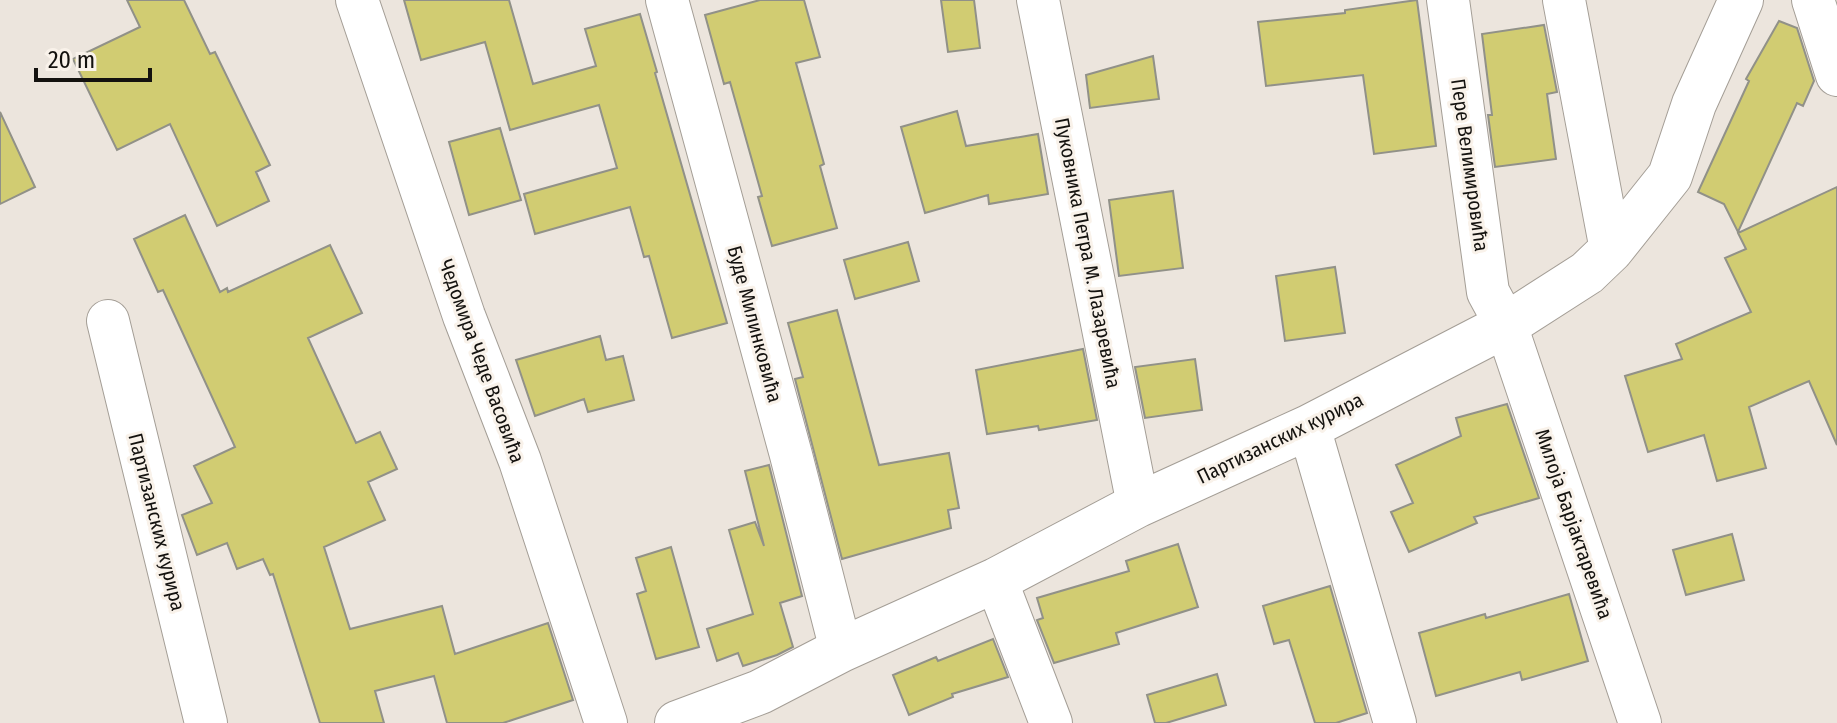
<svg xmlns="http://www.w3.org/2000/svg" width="1837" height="723" font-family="'Fira Sans Condensed',sans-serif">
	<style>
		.building { fill: #d1cc72; stroke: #919188; stroke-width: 2 }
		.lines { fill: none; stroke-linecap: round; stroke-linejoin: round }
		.minor-casing { stroke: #a49e96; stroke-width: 44 }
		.tertiary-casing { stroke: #a49e96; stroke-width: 46 }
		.minor { stroke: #fff; stroke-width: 42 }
		.tertiary { stroke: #fff; stroke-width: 44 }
		.labels { text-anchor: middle; stroke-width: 6; stroke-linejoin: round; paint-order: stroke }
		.street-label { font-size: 20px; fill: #14120f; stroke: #f9f2ea }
	</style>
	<rect width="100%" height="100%" fill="#ece5dd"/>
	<path class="building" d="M127,0h57l26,54 5,-2 55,113 -14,7 13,29 -52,25 -47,-102 -53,26 -44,-91 67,-32z
		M404,0h105l24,84 63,-18 -11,-37 55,-15 17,58 -2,1 72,250 -55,15 -23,-82 -5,1 -14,-50 -95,27 -11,-40 93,-26 -18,-63 -89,25 -25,-88 -64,18z
		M760,0h44l16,57 -24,6 28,101 -4,2 17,62 -65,18 -14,-49 4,-1 -32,-114 -6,2 -19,-69z
		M941,0h33l6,48 -32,4z
		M1417,0l19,146 -62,8 -11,-79 -97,11 -8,-64 87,-9v-3z
		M1779,21l18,7 17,53 -11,25 -6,-3 -59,129 -14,-28 -26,-12 51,-111 -3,-2z
		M1544,25l13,67 -10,2 9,65 -61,8 -7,-52h4l-10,-81z
		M1153,56l6,43 -69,9 -4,-33z
		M957,111l9,35 72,-12 10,60 -59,10 -1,-9 -63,18 -24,-86z
		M0,112l35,75 -35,17z
		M500,128l21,72 -52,15 -20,-73z
		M1837,187v258l-28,-64 -60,26 17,61 -49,13 -13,-46 -56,17 -23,-76 57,-17 -6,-15 75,-32 -26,-54 21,-9 -8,-16z
		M1173,191l10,77 -64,8 -10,-76z
		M185,215l35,77 7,-4 1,4 102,-47 32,68 -54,25 48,105 24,-11 17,37 -29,13 17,38 -61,27 26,82 92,-23 13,48 93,-31 25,77 -70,23h-56l-13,-47 -59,15 9,32h-64l-47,-149 -3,1 -7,-16 -26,10 -10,-26 -30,12 -15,-40 30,-12 -18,-37 41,-19 -72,-157 -5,2 -24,-53z
		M908,242l11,39 -64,18 -11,-39z
		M1335,267l10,66 -60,8 -9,-65z
		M837,310l42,155 70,-12 10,55 -11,2 3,18 -109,31 -47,-180 8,-2 -15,-54z
		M600,336l6,24 17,-4 11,44 -46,12 -4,-13 -49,17 -19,-56z
		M1083,349l14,71 -58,10 -1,-4 -51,8 -11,-64z
		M1195,359l7,51 -57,8 -10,-51z
		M1507,404l32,94 -65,19 3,6 -68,29 -18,-40 22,-9 -17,-38 65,-29 -5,-18z
		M769,465l33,131 -22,7 13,44 -16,8 -34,11 -5,-13 -21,8 -10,-32 46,-15 -24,-84 26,-8 9,24 -19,-75z
		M1732,534l12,46 -58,15 -13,-45z
		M1178,544l20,63 -82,26 3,11 -65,19 -17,-43 6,-2 -6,-20 92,-27 -3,-10z
		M671,547l28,100 -43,12 -19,-65 9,-3 -10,-33z
		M1330,586l37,127 -31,10h-21l-26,-83 -15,4 -11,-38z
		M1569,594l19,67 -66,19 -2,-8 -84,24 -17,-63 66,-19 1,4z
		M993,639l15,38 -56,17 1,3 -44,18 -16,-40 43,-18 2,4z
		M1217,674l9,31 -60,18h-11l-8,-28z"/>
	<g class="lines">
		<g class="minor-casing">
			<path id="minor" d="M357,0l107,316 56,145 86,262
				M667,0l124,455 50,195
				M1038,0l100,505
				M1448,0l40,292 18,33 134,398
				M1564,0l47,250
				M1813,0l24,75
				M108,321l98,402
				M1309,427l86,296
				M996,580l55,143"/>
		</g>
		<g class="tertiary-casing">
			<path id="tertiary" d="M677,723l83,-31 81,-42 155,-70 142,-75 171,-78 197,-102 81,-52 24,-23 59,-74 24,-72 47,-104"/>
		</g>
		<use href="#minor" class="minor"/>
		<use href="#tertiary" class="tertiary"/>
	</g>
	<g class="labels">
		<g class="street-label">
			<text transform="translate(1470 165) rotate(82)" y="7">Пере Велимировића</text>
			<text transform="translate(1088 253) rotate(79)" y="7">Пуковника Петра М. Лазаревића</text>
			<text transform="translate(755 324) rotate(75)" y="7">Буде Милинковића</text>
			<text transform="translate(482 361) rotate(70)" y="7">Чедомира Чеде Васовића</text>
			<text transform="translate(1280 438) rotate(-26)" y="7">Партизанских курира</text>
			<text transform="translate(157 522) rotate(76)" y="7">Партизанских курира</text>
			<text transform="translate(1574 524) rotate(71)" y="7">Милоја Барјактаревића</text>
		</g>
	</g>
	<path d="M36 68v12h114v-12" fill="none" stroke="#14120f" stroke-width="4"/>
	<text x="48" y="68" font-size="24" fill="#14120f" stroke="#f9f2ea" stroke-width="6" paint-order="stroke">20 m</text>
</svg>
